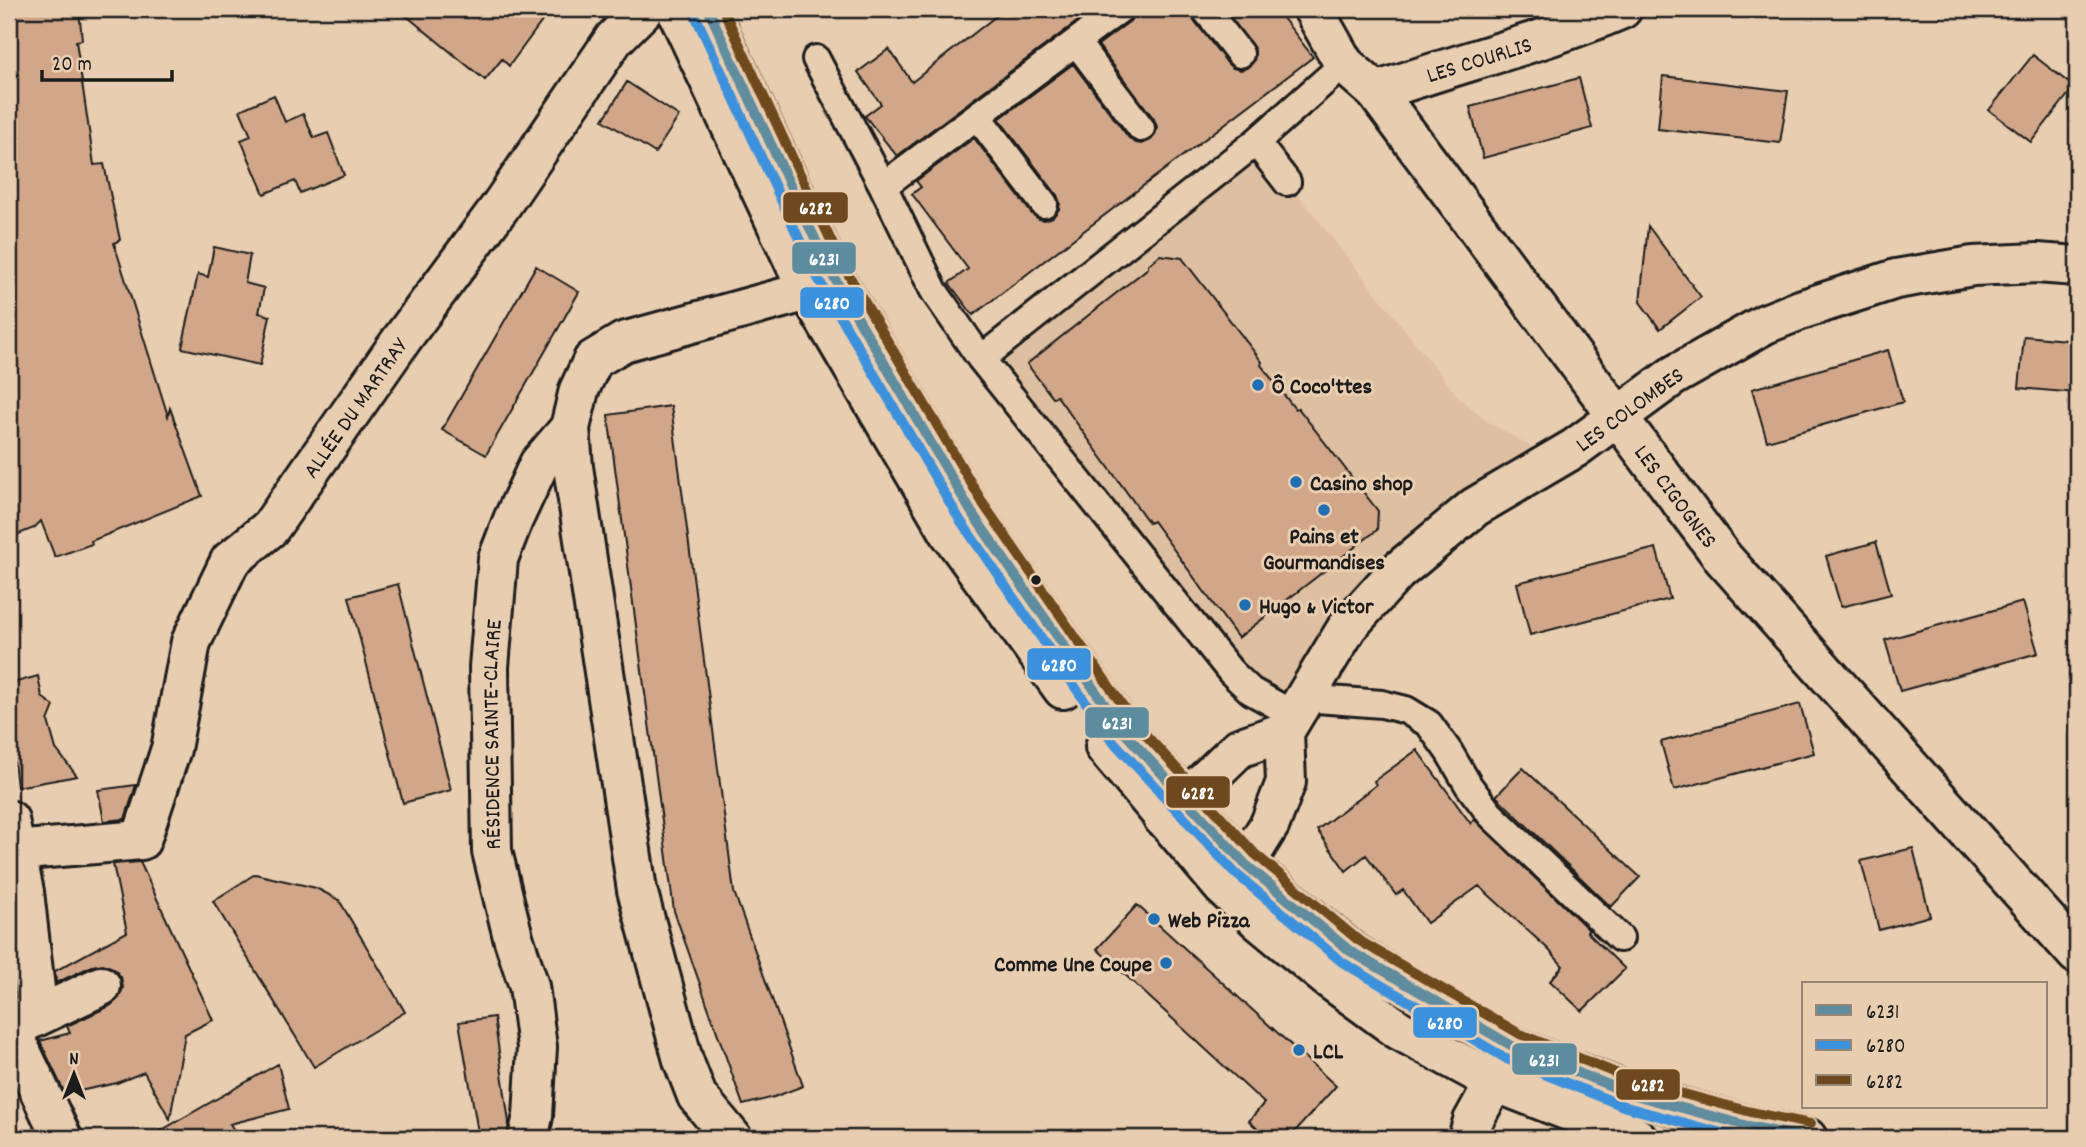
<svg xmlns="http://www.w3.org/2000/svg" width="2086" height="1147" font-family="Dekko,sans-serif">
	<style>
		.built { fill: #debfa1 }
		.building { fill: #d2a789; stroke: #1c1c1c; stroke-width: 2 }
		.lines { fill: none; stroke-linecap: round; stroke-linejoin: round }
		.service-casing { stroke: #1c1c1c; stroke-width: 32 }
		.minor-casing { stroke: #1c1c1c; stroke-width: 44 }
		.tertiary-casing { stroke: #1c1c1c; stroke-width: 44 }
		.service { stroke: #e9cdb0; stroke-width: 26 }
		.minor { stroke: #e9cdb0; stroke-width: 38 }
		.tertiary { stroke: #e9cdb0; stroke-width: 38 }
		.bus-1-casing { stroke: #e9cdb0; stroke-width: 16 }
		.bus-2-casing { stroke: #e9cdb0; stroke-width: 16 }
		.bus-3-casing { stroke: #e9cdb0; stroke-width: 16 }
		.bus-1 { stroke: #5e8c9f; stroke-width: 10 }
		.bus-2 { stroke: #3c91dc; stroke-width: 10 }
		.bus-3 { stroke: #6e491e; stroke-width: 10 }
		.poi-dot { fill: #1f6fb2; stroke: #e9cdb0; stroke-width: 2.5 }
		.bus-dot { fill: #1c1c1c; stroke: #e9cdb0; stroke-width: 2.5 }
		.labels { text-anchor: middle; stroke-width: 6; stroke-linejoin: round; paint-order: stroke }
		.street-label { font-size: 23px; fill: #1c1c1c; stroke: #e9cdb0 }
		.poi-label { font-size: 23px; font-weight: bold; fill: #1c1c1c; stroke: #e9cdb0; text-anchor: start }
		.line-badge { stroke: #e9cdb0; stroke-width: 2.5 }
		.badge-label { font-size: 19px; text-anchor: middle; font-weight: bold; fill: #fff }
	</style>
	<rect width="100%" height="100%" fill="#e9cdb0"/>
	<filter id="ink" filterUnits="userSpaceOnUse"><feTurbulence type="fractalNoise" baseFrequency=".0143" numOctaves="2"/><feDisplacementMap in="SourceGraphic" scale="14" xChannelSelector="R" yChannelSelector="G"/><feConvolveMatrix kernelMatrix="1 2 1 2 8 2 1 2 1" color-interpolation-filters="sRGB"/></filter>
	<g filter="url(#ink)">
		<path class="built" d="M1256,142l203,256 27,23 68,39 -79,47 -181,208 -43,-24 -270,-332z"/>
		<path class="building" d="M9,9h70l3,31 -6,1 18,124 10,-1 16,76 -6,3 54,173 2,-8 32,88 -111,45 1,3 -37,13 -14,-36 -7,7 -25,10z
			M398,9h153l-42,57 -7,-7 -17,21z
			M1005,9h89l-197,147 -32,-40 16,-12 -23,-32 31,-23 23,33z
			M1136,9h54l3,10 35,45 5,4 8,2 8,-3 5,-6 1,-10 -30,-42h51l37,48 -340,258 -24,-32 19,-14 -56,-75 9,-7 -5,-6 58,-43 58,76 7,5 6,1 8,-3 6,-8 1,-6 -3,-8 -58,-76 74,-55 56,74 7,5 6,1 9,-4 4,-5 2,-8 -3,-8 -56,-74 32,-24z
			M2033,55l41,32 -43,55 -42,-32z
			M1663,76l125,15 -8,52 -122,-14z
			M1579,78l13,50 -109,30 -13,-51z
			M627,82l52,34 -24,37 -52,-33z
			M274,95l11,27 18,-8 11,24 14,-5 16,42 -44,18 -5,-12 -31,13 -23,-54 10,-4 -11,-26z
			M1648,226l53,71 -41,32 -20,-27z
			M214,247l36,8 -5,28 19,5 -5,25 11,3 -10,49 -78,-17 16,-74 10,3z
			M1160,255l22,3 80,104 -1,3 34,44 3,-1 80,103 -1,19 -139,108 -85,-117 -4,2 -92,-127 -4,2 -26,-34 121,-96v-3z
			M536,266l43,26 -93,163 -44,-25z
			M2024,336l53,5v52l-58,-5z
			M1888,350l15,52 -136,39 -15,-52z
			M671,406l63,486 69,194 -29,11 -31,8 -69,-194 -66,-496z
			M1876,542l15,52 -50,13 -15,-51z
			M1656,548l14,51 -140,36 -13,-52z
			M398,584l53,206 -48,13 -54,-206z
			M2023,602l15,51 -138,38 -15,-51z
			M38,676l4,21 12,9 -6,15 8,28 21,27 -60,11 -8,-70v-33z
			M1800,704l14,49 -140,37 -13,-48z
			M1417,750l54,74 3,-5 115,111 -2,2 38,37 -43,42 -32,-30 13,-15 -15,-17 -69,-63 -52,37 -24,-33 -7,5 -30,-40 -20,16 -29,-41 59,-45 -2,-4z
			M1523,768l117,109 -29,30 -115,-111z
			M136,785l-11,34 -21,2 -6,-31z
			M1913,848l17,68 -51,14 -18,-69z
			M140,862l73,158 -28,14 -15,85 -26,-47 -27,11 -52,11 -25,-53 30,-8 -3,-7 43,-20 9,-8 4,-10 -2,-11 -8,-9 -10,-4 -11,2 -36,17 -1,-12 72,-39 -14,-68z
			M255,874l61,14 23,12 66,112 -91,55 -101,-166z
			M1137,905l199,181 -47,52h-22l-18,-17 15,-18 -167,-154z
			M494,1017l15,105 -2,16h-28l-20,-116z
			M278,1064l11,45 -59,15 9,14h-91z"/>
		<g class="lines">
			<g class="service-casing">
				<path id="service" d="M1205,9l35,45
					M1076,42l65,86
					M816,59l67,127 51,105 47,68 250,313 20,19 43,24
					M977,116l67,88
					M1256,142l31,40
					M883,186l237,-177
					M981,359l275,-217 88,-78
					M1304,698l78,6 24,6 23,14 20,28 20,34 21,28 130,124"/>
			</g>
			<g class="minor-casing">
				<g id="minor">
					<path id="s1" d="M1313,9l31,55 32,28 347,466 354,396"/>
					<path id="s2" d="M1376,92c81,-29 167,-49 246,-83"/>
					<path d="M1163,818l22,-18 54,-52 45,-16"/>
					<path d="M9,820l15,72 12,106c-4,18 -8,24 -26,29"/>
					<path id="s3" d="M14,851l127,-11 30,-91 20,-107 39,-81 40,-33 132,-189 98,-132 114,-168 30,-30"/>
					<path id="s4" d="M1224,886l21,-22 25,-40 16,-42 -2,-50 64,-106 49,-54 78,-65 100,-59 98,-72 92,-52 38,-15 93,-30 77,-13 64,-3 40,3"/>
					<path d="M25,1022l76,-36"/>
					<path d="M9,1026l53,112"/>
					<path id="s5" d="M528,1138l5,-22 4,-69 -8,-61 -16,-49 -21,-86 -3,-184 9,-108 15,-39 26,-56 31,-36"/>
					<path d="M732,1138l-35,-42 -14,-36 -46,-170 -64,-423 -3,-39 9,-38 14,-30 30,-18 185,-51 21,-22"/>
					<path d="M1468,1138l5,-17 38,-69"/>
				</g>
			</g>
			<g class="tertiary-casing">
				<path id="tertiary" d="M676,9l132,282 142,242 113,156
					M708,9l121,260 143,244 151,218 122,133 105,87 130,78 34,18 117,47 117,32 59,12
					M1105,747l118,140 35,33 70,58 71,52 96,52 142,56"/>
			</g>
			<use href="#service" class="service"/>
			<use href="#minor" class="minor"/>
			<use href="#tertiary" class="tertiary"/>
			<g class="bus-1-casing">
				<path id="bus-1" d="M708,9l121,260 143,244 151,218 122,133 105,87 164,96 117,47 117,32 59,12"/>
			</g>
			<g class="bus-2-casing">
				<path id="bus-2" d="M695,15l121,260 144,245 151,219 124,134 107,89 165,97 119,48 114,31"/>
			</g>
			<g class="bus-3-casing">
				<path id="bus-3" d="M723,9l118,253 143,243 150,217 121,132 103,86 162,94 115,47 116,31 59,12"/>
			</g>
			<use href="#bus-1" class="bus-1"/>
			<use href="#bus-2" class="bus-2"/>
			<use href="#bus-3" class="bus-3"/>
		</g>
	</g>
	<g class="poi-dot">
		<circle cx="1258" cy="385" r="7"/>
		<circle cx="1296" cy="482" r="7"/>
		<circle cx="1324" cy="510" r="7"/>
		<circle cx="1245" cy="605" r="7"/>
		<circle cx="1154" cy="919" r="7"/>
		<circle cx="1166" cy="963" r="7"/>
		<circle cx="1299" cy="1050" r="7"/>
	</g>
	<circle class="bus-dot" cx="1036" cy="580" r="6"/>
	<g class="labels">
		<g class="street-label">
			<text dy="8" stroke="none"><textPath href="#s2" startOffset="108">LES COURLIS</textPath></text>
			<text dy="8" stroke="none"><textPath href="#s3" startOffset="621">ALLÉE DU MARTRAY</textPath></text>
			<text dy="8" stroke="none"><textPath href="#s4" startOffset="654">LES COLOMBES</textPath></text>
			<text dy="8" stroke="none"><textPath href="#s1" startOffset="609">LES CIGOGNES</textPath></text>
			<text dy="8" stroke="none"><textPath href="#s5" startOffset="410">RÉSIDENCE SAINTE-CLAIRE</textPath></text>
		</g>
		<g class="poi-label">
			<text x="1272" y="393">Ô Coco'ttes</text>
			<text x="1310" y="490">Casino shop</text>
			<text x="1324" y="543" text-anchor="middle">Pains et<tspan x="1324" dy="26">Gourmandises</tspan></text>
			<text x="1259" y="613">Hugo &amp; Victor</text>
			<text x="1168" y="927">Web Pizza</text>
			<text x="1152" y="971" text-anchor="end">Comme Une Coupe</text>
			<text x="1313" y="1058">LCL</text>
		</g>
	</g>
	<g class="line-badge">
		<rect x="782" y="191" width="67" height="33" rx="7" fill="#6e491e"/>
		<rect x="791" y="241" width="66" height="34" rx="7" fill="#5e8c9f"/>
		<rect x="799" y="286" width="66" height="33" rx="7" fill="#3c91dc"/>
		<rect x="1026" y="647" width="66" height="34" rx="7" fill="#3c91dc"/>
		<rect x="1084" y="706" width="66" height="33" rx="7" fill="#5e8c9f"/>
		<rect x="1165" y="775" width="66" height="34" rx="7" fill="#6e491e"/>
		<rect x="1412" y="1006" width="66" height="33" rx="7" fill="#3c91dc"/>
		<rect x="1511" y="1042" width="67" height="34" rx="7" fill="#5e8c9f"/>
		<rect x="1615" y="1068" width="66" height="33" rx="7" fill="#6e491e"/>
	</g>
	<g class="badge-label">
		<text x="816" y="214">6282</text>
		<text x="824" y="265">6231</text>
		<text x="832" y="309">6280</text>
		<text x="1059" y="671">6280</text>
		<text x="1117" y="729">6231</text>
		<text x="1198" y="799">6282</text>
		<text x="1445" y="1029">6280</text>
		<text x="1544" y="1066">6231</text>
		<text x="1648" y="1091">6282</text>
	</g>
	<rect width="2086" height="1147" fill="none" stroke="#e9cdb0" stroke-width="35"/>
	<rect x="18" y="18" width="2051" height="1112" fill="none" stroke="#1c1c1c" stroke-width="2.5" filter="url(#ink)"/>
	<rect x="1802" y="982" width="245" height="126" fill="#e9cdb0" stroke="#978675" stroke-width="2"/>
	<rect x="1816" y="1005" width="35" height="10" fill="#5e8c9f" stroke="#978675" stroke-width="2"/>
	<text x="1866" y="1018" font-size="21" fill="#1c1c1c">6231</text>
	<rect x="1816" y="1040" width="35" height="10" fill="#3c91dc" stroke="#978675" stroke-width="2"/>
	<text x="1866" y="1052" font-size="21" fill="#1c1c1c">6280</text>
	<rect x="1816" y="1075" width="35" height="10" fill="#6e491e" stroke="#978675" stroke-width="2"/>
	<text x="1866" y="1088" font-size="21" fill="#1c1c1c">6282</text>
	<g transform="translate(74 1074)" stroke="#e9cdb0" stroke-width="5" paint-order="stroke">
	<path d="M0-5L12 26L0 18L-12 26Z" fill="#1c1c1c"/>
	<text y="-10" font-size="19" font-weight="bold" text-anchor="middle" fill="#1c1c1c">N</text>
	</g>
	<path d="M42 70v10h130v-10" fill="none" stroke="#1c1c1c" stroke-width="3.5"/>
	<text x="52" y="70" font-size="21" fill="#1c1c1c" stroke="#e9cdb0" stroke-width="5" paint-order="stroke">20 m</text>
</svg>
